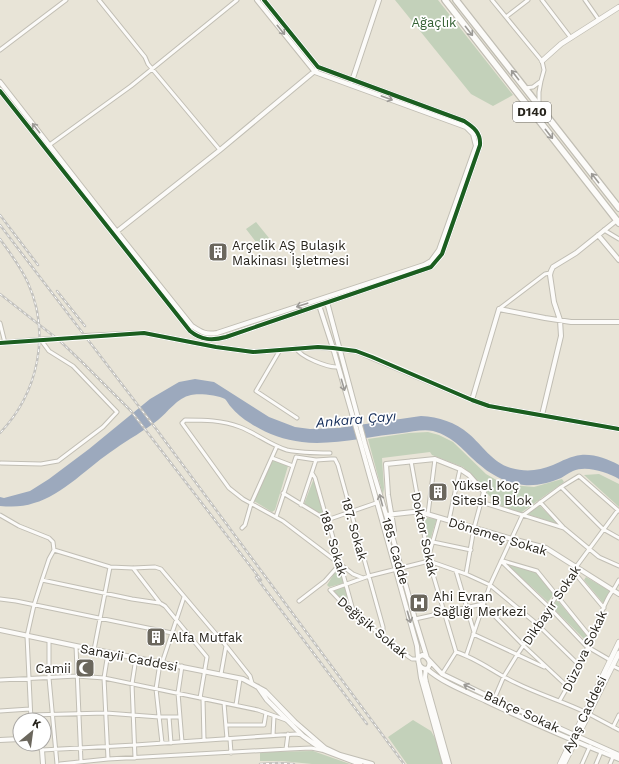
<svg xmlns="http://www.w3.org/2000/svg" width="619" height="764" font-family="'Work Sans',sans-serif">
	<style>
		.green { fill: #c3d1ba }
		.water { fill: #9ca9bd }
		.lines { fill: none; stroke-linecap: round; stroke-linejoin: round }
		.tertiary-tunnel { stroke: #c1beb2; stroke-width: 4; stroke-dasharray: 4 2; stroke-linecap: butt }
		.minor-casing { stroke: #c1beb4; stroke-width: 5 }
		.tertiary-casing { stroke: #c1beb4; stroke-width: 6 }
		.secondary-casing { stroke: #c1beb4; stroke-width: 6 }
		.trunk-casing { stroke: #c1beb4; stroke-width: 8 }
		.minor { stroke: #fcfbf9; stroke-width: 3 }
		.tertiary { stroke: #fcfbf9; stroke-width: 4 }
		.secondary { stroke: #fcfbf9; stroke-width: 4.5 }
		.trunk { stroke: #fcfbf9; stroke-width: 5.5 }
		.rail-casing { stroke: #c3c2be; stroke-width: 2.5 }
		.rail { stroke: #fff; stroke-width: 1; stroke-dasharray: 3; stroke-linecap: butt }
		.cycleway-casing { stroke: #fff; stroke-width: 6 }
		.cycleway { stroke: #1b5e20; stroke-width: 4 }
		.oneway { stroke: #9c9a96 }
		.labels { text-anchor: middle; stroke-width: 3.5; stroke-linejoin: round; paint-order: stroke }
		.shield { fill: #fff; stroke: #686660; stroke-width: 1 }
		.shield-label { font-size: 12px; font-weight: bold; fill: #27241c }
		.park-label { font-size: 13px; fill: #356134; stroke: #fff }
		.poi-label { font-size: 13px; fill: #27241c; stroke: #fff; text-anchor: start }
		.street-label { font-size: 13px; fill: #27241c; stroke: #fff }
		.water-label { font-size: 14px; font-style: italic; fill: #102956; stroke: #fff }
	</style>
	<rect width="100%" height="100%" fill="#e8e4d7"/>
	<path class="green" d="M395,0h43l75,95 -20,11 -22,-12z
		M256,222l13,16 -10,8 -13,-17z
		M428,432l11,3 14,7 33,32 12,7 14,4 22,2 28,-8 2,3 -42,30h-3l-22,-8 -34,-37 -31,-12 -2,-3 -48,6 2,30 -1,7 -15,-56 41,-6z
		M273,459l15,7 -13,44 -3,2 -18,-11z
		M599,474l20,10v23l-35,-32z
		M314,478l11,39 -1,1 -20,-14z
		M538,505l2,1 18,18 -31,-10z
		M423,517l13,2v2l-8,26z
		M507,564l29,8 18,22 -6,8z
		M337,569l4,3 3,11 -15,4 -2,-2z
		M586,577l24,14 -6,13 -20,-24z
		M345,586l5,20 -1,2 -17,-18z
		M557,600l32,38 -2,4 -35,-35z
		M413,720l18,11 4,7 9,26h-37l-19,-27z
		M313,751l37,13h-38l-30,-3h-22v-9z"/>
	<path class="water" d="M195,379l19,3 55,35 26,10 15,2 28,-1 83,-12c18,1 34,6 48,18 13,11 24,29 42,34 14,4 28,3 42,-3 9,-4 18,-9 28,-10 14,-1 26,4 38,10v14c-12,-7 -33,-14 -46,-8 -5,2 -8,5 -12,7 -12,5 -24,8 -37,7 -15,-1 -33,-10 -44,-20 -17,-14 -25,-28 -47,-34 -10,-2 -22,1 -31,2 -31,3 -71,13 -100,9 -19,-2 -37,-9 -52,-19 -7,-4 -14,-10 -19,-16 -2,-2 -4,-6 -6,-8 -7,-4 -27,-6 -34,-4 -14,3 -23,17 -33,25 -14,11 -29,19 -43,29 -25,16 -53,47 -81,54 -11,4 -22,4 -34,3v-9l4,1 26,-7 19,-12 40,-30 61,-50 29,-17z"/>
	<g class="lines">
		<path class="tertiary-tunnel" d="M50,339l35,-3"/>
		<g class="minor-casing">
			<path id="minor" d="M99,0l46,57 3,7 72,86
				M492,0l50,61 2,9 -3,11
				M542,0l29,38
				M585,0l14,20
				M506,17l22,-17
				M0,50l66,-50
				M525,88l8,-1 8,-6 -2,11v13
				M48,146l83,-60 106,-86
				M604,230l15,9
				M499,309l46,-35 5,-1
				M0,323l5,20
				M296,348c4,9 33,20 42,19
				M280,350l-24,41 41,27
				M330,453c-14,0 -29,0 -43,-3 -17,-5 -31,-17 -47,-23 -18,-7 -36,-7 -55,-7l-3,3 47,65 14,11 40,22 70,53 10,4
				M272,458l21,8
				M411,461l18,100 27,91c21,6 40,22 60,31 22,11 46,18 69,29
				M1,463l40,1 17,-3 45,-34 14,-15 -44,-46 -24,-15 -8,-11
				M312,473l3,5 12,42 3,7 24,87
				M561,487l42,42 16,9
				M283,493l44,27 49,-17
				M540,502l23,25
				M301,505l15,-45
				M428,514l7,-55
				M0,515l19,11 30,12 4,4 1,8 -5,9 -7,21 -8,25 -7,31 4,84
				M276,517l20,-60 20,3 15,-1h4l3,6 45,162v9
				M449,520l11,-51
				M242,528l3,-3 6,-21 26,-58
				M433,542l38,8
				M54,550l56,17 23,1 22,-1 6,2 66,78 23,29 2,7
				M429,555l10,-36
				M501,561l48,46 37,39 24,14
				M503,561l34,10 55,68
				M133,568l27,35 5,3 42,51 -7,41
				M456,571l18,61
				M573,571l31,37
				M466,574l8,-46 7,-26 83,26 35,29 20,9
				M42,580l90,19 27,4
				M0,599l16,2 156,32
				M299,601l26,-20 15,-17
				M415,619l68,-15 41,42 44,41
				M473,634l71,33
				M49,641v37l8,86
				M76,646l5,116
				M94,650l16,-83
				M108,653l-4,25 4,81
				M466,656l24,-71 32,-69 39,-29 18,-11 40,35
				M418,659h-6l-3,-2 -60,-47 -19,-20 39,-14 60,-15 37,13 24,11 47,39 42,41
				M160,663l-4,26 6,54
				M162,663l22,-66
				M182,666l-4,27 4,49
				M613,666l6,3
				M221,674l5,-28
				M442,674l14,-22
				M0,680l77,-4 27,2 154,32 28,10
				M203,699l1,41
				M560,700c11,-19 23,-40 31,-61 5,-11 13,-37 20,-46 3,-4 5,-7 8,-13
				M224,703l3,36
				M492,704l12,-28 13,-21 59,-88 42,-57
				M236,705l4,-26
				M0,711l30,-2
				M589,714l30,16
				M30,715l76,-2 53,4h21
				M169,717l2,26
				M226,725h38l2,-12
				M613,727l6,-12
				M273,735l1,-19
				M230,739l1,14
				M34,744l8,6 93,-5 161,-11 6,1
				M286,749l2,-15
				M135,758l-3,-74 4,-26
				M60,764l48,-5 181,-10 22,-1 10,2
				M582,764l8,-18
				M596,764l5,-12
				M610,764l3,-7"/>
		</g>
		<g class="tertiary-casing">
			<path id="tertiary" d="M352,81l27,-81
				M0,82l117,150 75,94c9,6 14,9 25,7l207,-68 7,-4 8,-11 37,-104 -3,-12 -7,-7 -151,-55 -58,-72
				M0,91l190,240c11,9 22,10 36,6l205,-70 11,-13 38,-109c1,-13 -7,-18 -16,-24l-146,-54 -54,-67
				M115,233l105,-83 96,-80
				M598,235l21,25
				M327,302l38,142 27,91 23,84 12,39
				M319,305l14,43 28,97 56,201 1,12
				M85,336l59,-3 72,14 37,5 65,-5 38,4 116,49 17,6 130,23
				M0,343l50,-4
				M472,400l27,-91 46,9 26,4h48
				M542,415l19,-79 -1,-16 -6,-18 -4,-27 1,-4 2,-4 23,-14 41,-33
				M386,515l27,-3h7l92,27 34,9 73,46
				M392,534l2,-4 -6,-35 -2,-31 49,-5 25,10 9,6 15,17 -3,10
				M0,630l76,16 167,33 22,12 30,31 30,26 15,7 32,9
				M422,655c7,2 10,9 5,14 -6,0 -9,-5 -9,-11z
				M429,660l13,14 52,25 125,56
				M419,664l2,14 24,86
				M426,669l-1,8 1,5 23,82
				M427,669c16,14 40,23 59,32 44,21 88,40 133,58
				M258,687l9,13 36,36 20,14 37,14
				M0,740l20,-1
				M42,750l1,14"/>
		</g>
		<g class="secondary-casing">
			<path id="secondary" d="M542,61l19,-17 58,-37
				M560,764l59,-122
				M564,764l55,-111"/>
		</g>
		<g class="trunk-casing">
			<path id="trunk" d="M445,0l174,223
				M456,0l163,208"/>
		</g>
		<use href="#minor" class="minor"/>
		<use href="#tertiary" class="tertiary"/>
		<use href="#secondary" class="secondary"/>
		<use href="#trunk" class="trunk"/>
		<g class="rail-casing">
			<path id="rail" d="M0,215l38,50
				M0,225l157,205 247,334
				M0,239c10,14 21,28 28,44 23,51 10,110 -28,150
				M57,291l28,35
				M0,294l60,47 23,22 48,48 130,169
				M256,577l111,147
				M260,764l18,-1 16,1"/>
		</g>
		<use href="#rail" class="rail"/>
		<g class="cycleway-casing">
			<path id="cycleway" d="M0,91l190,240c11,9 22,10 36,6l205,-70 11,-13 38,-109c1,-13 -7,-18 -16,-24l-146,-54 -54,-67
				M0,343l144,-10 72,14 37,5 65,-5 15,1 23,3 16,6 100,43 17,6 130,23"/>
		</g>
		<use href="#cycleway" class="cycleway"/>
	</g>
	<defs><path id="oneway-shaft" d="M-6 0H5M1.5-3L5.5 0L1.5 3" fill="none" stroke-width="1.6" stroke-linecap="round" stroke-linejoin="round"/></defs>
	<g class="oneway">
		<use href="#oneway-shaft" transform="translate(281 30) rotate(51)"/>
		<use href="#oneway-shaft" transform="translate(469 31) rotate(52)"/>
		<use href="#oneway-shaft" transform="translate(515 75) rotate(-128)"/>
		<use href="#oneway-shaft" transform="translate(387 98) rotate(20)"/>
		<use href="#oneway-shaft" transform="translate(36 128) rotate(-128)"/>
		<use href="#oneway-shaft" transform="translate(549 134) rotate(52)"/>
		<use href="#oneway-shaft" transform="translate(595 178) rotate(-128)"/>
		<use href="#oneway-shaft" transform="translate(302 305) rotate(162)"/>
		<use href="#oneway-shaft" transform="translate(343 385) rotate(74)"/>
		<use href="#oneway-shaft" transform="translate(381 500) rotate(-105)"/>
		<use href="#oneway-shaft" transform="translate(409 617) rotate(74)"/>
		<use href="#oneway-shaft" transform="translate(469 687) rotate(-154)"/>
	</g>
	<defs>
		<g id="building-square" transform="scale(1)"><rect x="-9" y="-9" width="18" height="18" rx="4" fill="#6b675d" stroke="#fff"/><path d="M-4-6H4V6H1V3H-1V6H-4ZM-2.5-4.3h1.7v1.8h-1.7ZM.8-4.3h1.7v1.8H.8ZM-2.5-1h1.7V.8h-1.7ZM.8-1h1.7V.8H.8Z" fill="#fff"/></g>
		<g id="hospital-square" transform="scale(1)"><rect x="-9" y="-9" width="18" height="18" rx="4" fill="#6b675d" stroke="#fff"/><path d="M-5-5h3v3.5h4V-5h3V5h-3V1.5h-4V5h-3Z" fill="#fff"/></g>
		<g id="mosque-square" transform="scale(1)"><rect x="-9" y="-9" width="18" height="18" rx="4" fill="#6b675d" stroke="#fff"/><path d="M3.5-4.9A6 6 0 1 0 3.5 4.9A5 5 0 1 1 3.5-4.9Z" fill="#fff"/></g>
	</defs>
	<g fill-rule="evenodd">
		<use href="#building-square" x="218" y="252"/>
		<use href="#building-square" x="438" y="492"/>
		<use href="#hospital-square" x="419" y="603"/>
		<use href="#building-square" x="156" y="637"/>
		<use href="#mosque-square" x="85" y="668"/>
	</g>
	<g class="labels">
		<rect class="shield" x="513" y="102" width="38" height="20" rx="3"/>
		<g class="shield-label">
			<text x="532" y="116">D140</text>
		</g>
		<g class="park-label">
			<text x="434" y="27">Ağaçlık</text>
		</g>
		<g class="poi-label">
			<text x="232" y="250">Arçelik AŞ Bulaşık<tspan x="232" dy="15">Makinası İşletmesi</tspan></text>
			<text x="452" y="490">Yüksel Koç<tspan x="452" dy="15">Sitesi B Blok</tspan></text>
			<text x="433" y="601">Ahi Evran<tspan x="433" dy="15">Sağlığı Merkezi</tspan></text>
			<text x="170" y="642">Alfa Mutfak</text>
			<text x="71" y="673" text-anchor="end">Camii</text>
		</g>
		<g class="street-label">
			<text transform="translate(355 529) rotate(74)" y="5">187. Sokak</text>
			<text transform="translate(425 534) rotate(78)" y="5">Doktor Sokak</text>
			<text transform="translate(498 536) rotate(17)" y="5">Dönemeç Sokak</text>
			<text transform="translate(334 543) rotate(73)" y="5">188. Sokak</text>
			<text transform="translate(396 551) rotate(74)" y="5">185. Cadde</text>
			<text transform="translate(551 605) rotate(-56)" y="5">Dikbayır Sokak</text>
			<text transform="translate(373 627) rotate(40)" y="5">Değişik Sokak</text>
			<text transform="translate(584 651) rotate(-65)" y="5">Düzova Sokak</text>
			<text transform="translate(129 657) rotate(11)" y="5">Sanayii Caddesi</text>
			<text transform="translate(522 711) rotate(25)" y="5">Bahçe Sokak</text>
			<text transform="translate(584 714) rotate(-64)" y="5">Ayaş Caddesi</text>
		</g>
		<g class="water-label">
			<text transform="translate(356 419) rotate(-5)" y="5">Ankara Çayı</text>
		</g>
	</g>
	<g transform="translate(32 732) rotate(29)"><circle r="19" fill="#ffffff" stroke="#a9a7a4"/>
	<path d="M0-3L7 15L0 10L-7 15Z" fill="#6b675d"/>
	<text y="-6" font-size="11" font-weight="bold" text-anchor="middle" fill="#27241c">K</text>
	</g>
</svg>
